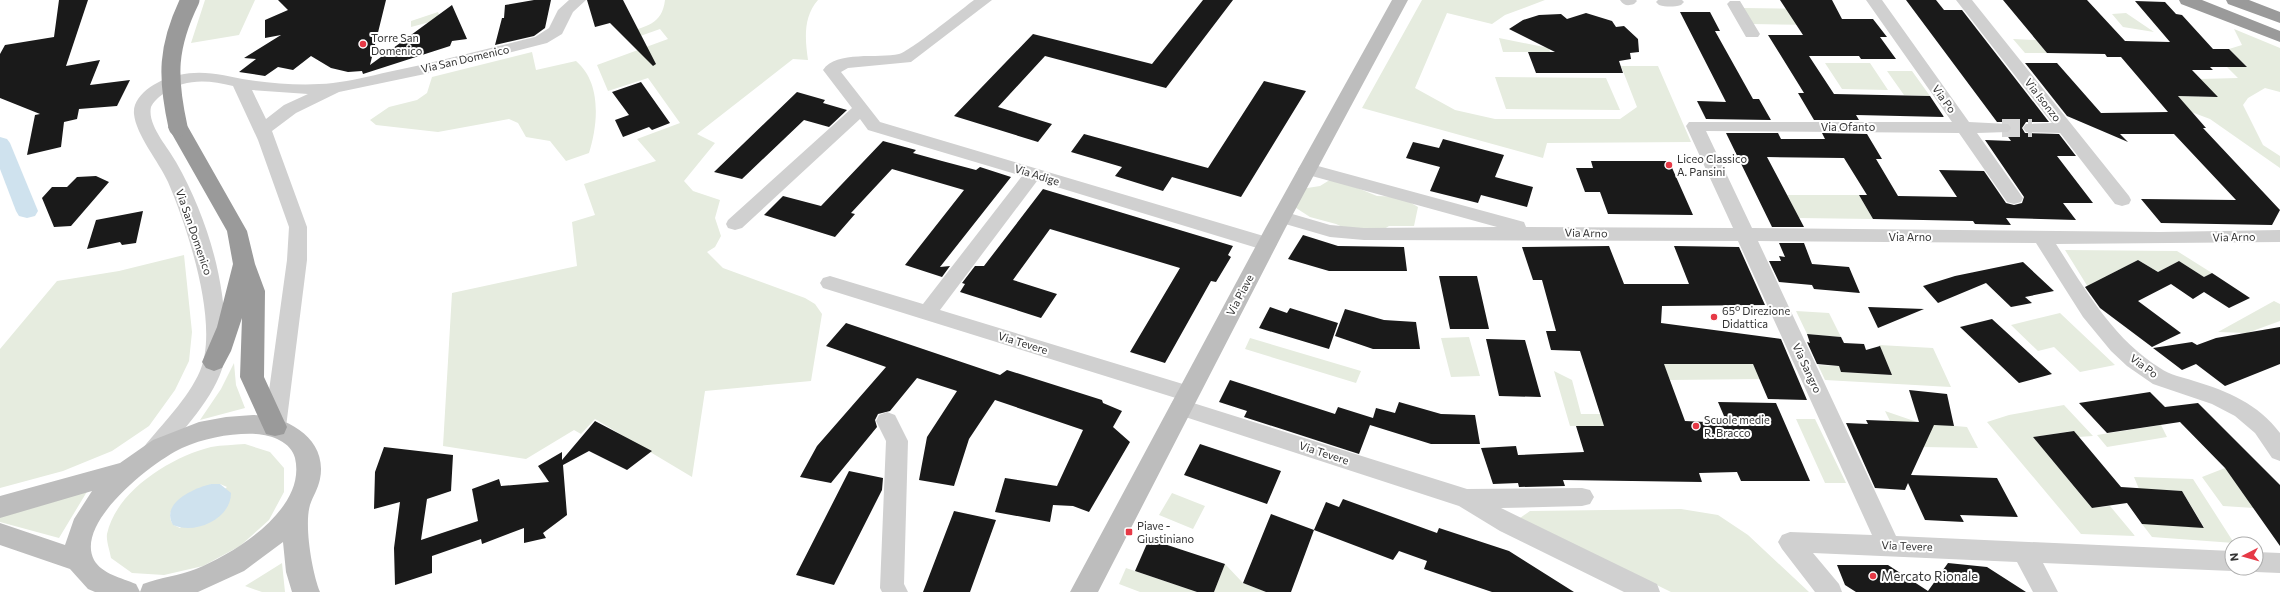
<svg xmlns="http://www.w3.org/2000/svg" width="2280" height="592" font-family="Commissioner,sans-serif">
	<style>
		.green { fill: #e6ecdf; fill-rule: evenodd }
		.water { fill: #cfe2ee }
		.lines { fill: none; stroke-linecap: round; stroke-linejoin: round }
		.canal { fill: #cfe2ee; fill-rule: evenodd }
		.building { fill: #1a1a1a }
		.street-tunnel { stroke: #d6d6d6; stroke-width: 18; stroke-dasharray: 18 8; stroke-linecap: butt }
		.street { fill: #d0d0d0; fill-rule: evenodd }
		.secondary { fill: #bdbdbd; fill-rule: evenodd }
		.highway { fill: #9a9a9a; fill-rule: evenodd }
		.highway-bridge { stroke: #9a9a9a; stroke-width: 19 }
		.poi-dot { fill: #e63946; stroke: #fff; stroke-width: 1.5 }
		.labels { text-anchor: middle; stroke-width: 4; stroke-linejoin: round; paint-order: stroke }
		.poi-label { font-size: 11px; fill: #333; stroke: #fff; text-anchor: start }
		.street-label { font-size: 11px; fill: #333; stroke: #fff }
		.near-poi-label { font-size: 13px; fill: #333; stroke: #fff; text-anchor: start }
	</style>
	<rect width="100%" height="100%" fill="#fff"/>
	<path class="green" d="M205,0h50l-16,35 -48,8z
		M665,0h153c-15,17 -13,39 -10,60l-15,-1 -96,75 18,9 -31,38 9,10 27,9 -5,18 6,18 -6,11 -8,5 16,16 82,30 10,6 7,10 -11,67 -106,10 -13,86 -97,-58 -14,15 -7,-4 -48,29 -83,-13 9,-153 125,-27 -5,-44 23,-7 -11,-31 72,-23 -19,-22 43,-16 -32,-45 -40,13 -11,-26 71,-26 -8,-10 -31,11 -4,-7c21,-7 37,-8 40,-33z
		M1422,0h123l-40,15 -13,9 -45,-11 -32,75 40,22 40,9h125l17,-12 -16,-41h37l33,76 -144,1 -4,15 -181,-50z
		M1743,8l66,1 10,16 -67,-1z
		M438,12l3,7 -30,8v-6z
		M2126,13l28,19 -31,-5 -11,-13z
		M2234,29l46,19v44l-15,-4 -17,10 -5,7 20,40 17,11v12l-70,-49 -24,-9 -8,-14 39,1 -17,-18 38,-1 -11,-11h20l-18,-18 13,-4z
		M1499,38l50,10 1,4h-47z
		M2013,39l23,1 11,13h-22z
		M532,52l4,18 40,-9c26,22 22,63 13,92l-23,8 -16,-20 -24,-4 -8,-14 -9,-4 -71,13 -62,-7 -6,-5 19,-13 28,-7 10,-7 5,-16z
		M1825,63h45l18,27 -46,-1z
		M1887,71h25l18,25 -26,-1z
		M1495,77l111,1 14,32 -114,-1z
		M1333,178l44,18 24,1 17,10 -4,19h-25l-13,8 -27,-4 -13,-6 -26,-7 -17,-11 8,-17 19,-3z
		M1787,195h72l14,24 -74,-1z
		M2065,250l112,1 35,22 -8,4 -25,-16 -21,11 -20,-12 -47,24 10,24z
		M184,255l8,77 -3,29 -14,29 -26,36 -37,25 -49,20 -63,17v-139l57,-68 62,-10z
		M2274,301l6,3v17l-33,12 -29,-1z
		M1796,311l33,2 12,24 -34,-3z
		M2060,313l55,52 -35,7 -26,-25 -16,4 -27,-26z
		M1469,337l11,39 -29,1 -10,-39z
		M1250,338l111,33 -5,12 -111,-34z
		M1879,345l54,3 18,39 -126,-7 -7,-15 21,1 2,6 51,3z
		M234,363l2,22 9,23 -45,12 21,-31z
		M1663,364h90l7,15 -90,1z
		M1554,371l18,9 9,34h52l7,22 -44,-10h-26z
		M2064,405l29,31 -15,1 -5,-6 -40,6 59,71 18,-2 25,30 -54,-2 -94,-112 22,-7z
		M1885,411l35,12 47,4 11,21 -54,-1 -10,-16 -24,-10z
		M1796,419h19l31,64h-21z
		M2161,425l6,12 -60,10 -10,-12z
		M245,444l25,8 14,16v24l-15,28 -29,26 -37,20 -39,9 -32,-2 -21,-15c-1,-7 -5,-17 -4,-24 9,-43 64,-77 104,-87 11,-2 23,-2 34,-3zM211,484h9l7,3 -47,41c-8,-3 -10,-6 -10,-15z
		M2225,468l29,40 -31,-2 -21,-29z
		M2134,477l59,2 41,64 -82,-6 -10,-13 62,3 -22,-36 -43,-2z
		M88,490l-29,48 -59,-16v-5z
		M1172,493l33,13 -12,23 -34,-14z
		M1681,509l37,6 30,20 61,57h-138l-151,-74 10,-7z
		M282,563l3,29h-23l-17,-6z
		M1225,564l18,19 23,9h-52z
		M1126,568l71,24h-57l-21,-8z"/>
	<path class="water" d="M211,484h9l11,9c0,26 -36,42 -58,32 -13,-22 21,-37 38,-41z"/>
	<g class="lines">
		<path class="canal" d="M0,137l7,2 3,4 28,68 -3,5 -8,2 -8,-2 -3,-5 -16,-42z"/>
	</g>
	<path class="building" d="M59,0h29l-22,66 34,-6 -10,25 40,-5 -13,26 -38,3 -2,10 -13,3 -3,25 -34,8 8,-40 5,-1 -40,-16v-44l5,-9 49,-8z
		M278,0h108l-16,65 82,-60 15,34 -15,2 -2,5 -87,28 -1,-3 -14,1 -17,-4 -20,-12 -18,14 -15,-3 -13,9 -26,-4 17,-13 -12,-1 37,-23 -16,3v-18l23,-10z
		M534,0h17l-6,28 -11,8 -39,9 7,-27h2l1,-13z
		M587,0h36l33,64 -3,2 -43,-43 -15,4z
		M1203,0h30l-67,88 -121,-32 -47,51 54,17 -14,18 -84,-26 79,-82 119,30z
		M1780,0h52l10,19h31l14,18h-7l16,22h-35l-2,-3h-50l25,38 96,2 14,21 -88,-2 3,5h-45l-16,-27h6l-36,-58h35z
		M1906,0h30l8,10h18l87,112h-23l-4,6 3,5 34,1 17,22h-19l36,47h-30l13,17 -70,-2 5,7 -36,-1 -2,-3 -100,-2 -14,-24h8l-23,-37 -77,-1 37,70h-32l-46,-94h52l3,6h44l-3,-6 45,1 15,25h-6l22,37 59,1 -18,-27 45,1 22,32 8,2 8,-2 2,-6 -39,-57 26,1 -5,-7 3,-1 3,-6 -4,-5h-11z
		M2003,0h84l38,41 45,1 -35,-41 30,1 11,12 6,1 31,34h16l18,18h-37l3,3h-21l26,27 -40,-1 28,32h-3l77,82 -8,15 -111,-2 -20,-24 95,1 -62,-66h-54l8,8 -61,-26 -42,-53h32l44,50 67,-1 -47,-55h-14l-2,-3 -58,-1z
		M1680,12h30l10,19h-5l38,68h6l12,21 -65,-1 -9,-18 29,1z
		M1586,13l26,8 4,6 8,-1 14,13 1,13 -9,1 1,6 -12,2 4,12h-87l-8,-21h27l-46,-23 14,-9 16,-5 22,-1 6,5z
		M1264,81l42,10 -65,106 -69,-20 -9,14 -48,-15 7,-9 -51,-15 13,-18 124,34z
		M641,82l29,41 -18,7 -3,-3 -26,10 -8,-17 14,-5 -17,-23z
		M797,92l28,8 -2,3 24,7 -18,17 -25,-7 -62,59 -28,-7z
		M1443,139l61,16 -9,22 38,10 -6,20 -46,-12 -3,8 -48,-12 10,-24 -34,-9 7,-16 26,6z
		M883,141l33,9 -3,3 29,8 34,9 4,-3 31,10 -71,90 10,-1 -8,11 -37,-12 59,-75 -72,-21 -41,44 4,1 -20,23 -71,-22 19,-19 38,10z
		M1591,161h78l24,54 -85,-1 -8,-22h-15l-9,-24h17z
		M96,176l13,6 -38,44 -17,1 -12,-29 10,-11h15l10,-10z
		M1043,189l190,57 -5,9 3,2 -15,25 -5,-1 -46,82 -35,-11 50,-84 -130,-39 -37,51 44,14 -16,24 -81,-26 5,-8 -3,-1 13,-17h9z
		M143,211l-7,32 -14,2 -2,-3 -33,7 9,-29z
		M1303,235l35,11 66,1 3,24h-78l-41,-12z
		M1779,243h25l8,21 37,3 11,26 -46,-4 -2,-4 -33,-3 -10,-21h12l-2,-5 6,1z
		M1609,246l15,38h65l-15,-38 65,1 26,58 -103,1 -1,17 120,16 26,61 -39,-1 -15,-35h-89l21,57 42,2 -9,-21 58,1 34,78h-69l-4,-9 -38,1 3,9 -139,-2 2,6 -46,1 -1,-4 -25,1 -12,-36 35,-2 2,9 66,-3 -8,-26h28l-24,-75 -29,-1 -5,-19h10l-14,-51h-9l-11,-33z
		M2138,260l20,12 21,-11 25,16 8,-4 38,25 -21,10 -25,-16 -11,7 -22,-15 -33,17 43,32 -29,14 -52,-39 -15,-21z
		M2023,262l31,29 -29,6 7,6 -21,4 -25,-24 -48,20 -15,-17 32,-10z
		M1439,276h38l12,53h-39z
		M1270,307l17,6 3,-5 48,15 -9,26 -70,-21z
		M1868,307l56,2 -46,19z
		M1345,309l39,11 32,2 4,27h-47l-38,-13z
		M1992,319l60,55 -33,9 -59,-56z
		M846,323l154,52 7,-5 95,30 1,3 19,8 -9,16 17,15 -41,70 -16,-6 -20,-1 -3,17 -55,-10 10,-34 52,8 26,-56 -88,-30 -26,39 -15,47 -35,-6 8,-43 30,-46 -40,-13 -27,33 -12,3 -3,6 2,7 -46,56 -31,-6 17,-31 69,-79 -60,-21z
		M2280,327v37l-55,22 -29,-22 -14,6 -29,-22 39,-6 5,3 19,-7z
		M1807,334l34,3 3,6 20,1 2,6 14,-4 12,29 -51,-3 -2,-6 -22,-2 -10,-22 3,1z
		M1486,339l39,1 16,57 -42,-1z
		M1230,380l105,34 3,-7 35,11 3,-10 19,5 4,-11 42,12 34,1 5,29h-49l-61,-19 -11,29 -115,-37 3,-6 -28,-9z
		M1909,390l38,4 7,32 -20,-1 -23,50 86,3 21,39 -58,-2 4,7 -39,-2 -17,-37 -3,7 -30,-2 -29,-65 22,1 -2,-4 53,2z
		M2150,392l15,15 33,-4 82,82v61l-55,-78 -45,-46 -73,11 -28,-30z
		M595,421l57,30 -25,19 -38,-19 -26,14 4,50 -24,18 3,5 -22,5v-15l-42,16 -1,-5 -49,17v17l-37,12 -1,-37 6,-46 -26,7 1,-37 9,-25 69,8 -2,36 -24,8 -6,41 57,-19 -6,-32 27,-10 2,7 48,-4 -11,-16 24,-14v8z
		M2074,431l47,56 61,4 22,37 -62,-4 -15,-21 -35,5 -59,-71z
		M1200,444l81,27 -14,33 -83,-29z
		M849,471l34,7 -1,12 -48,95 -38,-10z
		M1343,499l94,34 2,-5 70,23 65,41h-82l-68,-23 3,-8 -28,-10 -6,9 -79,-30 12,-28 13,5z
		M954,511l42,9 -26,72h-47z
		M1271,514l43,16 -23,62h-25l-23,-9z
		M1149,539l76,25 -11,28h-17l-62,-21z
		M1948,563l39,4 39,25h-170l-11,-7 -8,-20h51l40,26z"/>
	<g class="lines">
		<path class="street-tunnel" d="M2002,128h30"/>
		<path class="street" d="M569,0h17l-13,12 -11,22 -15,9 -122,31 -86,18 -43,21 -24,18 35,96v33l-21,167 -3,6 -8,3 -8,-3 -3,-6 23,-167 2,-33 -31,-87 -25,-54c-25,-6 -48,-8 -70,8 -4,3 -10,8 -12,13 -4,18 17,40 25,55 29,51 49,114 49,173 0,9 2,19 -1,27 -9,37 -43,69 -65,98l-8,3 -8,-3 -3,-6 3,-6c19,-24 45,-49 57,-77 20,-46 -13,-145 -32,-189 -9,-20 -32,-47 -34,-68 -2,-21 28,-36 45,-39 25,-6 46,1 70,5 28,4 57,6 84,3 18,-2 37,-7 55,-11 49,-10 98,-23 147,-35l14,-9 9,-18zM252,90l56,4 -24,11 -18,14z
			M974,0h18l-81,62 -63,6 -7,4 39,50 394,117 3,5 -3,5 -7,2 -230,-70 -97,129 256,78 3,6 -3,6 -6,2 277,87 115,-1 8,2 4,7 -4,7 -8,2 -81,2 156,76 3,8h-36l-124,-61 -41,-25 -286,-93 -3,-6 3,-6 6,-2 -356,-111 -3,-5 3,-5 7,-2 93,28 99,-128 -154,-46 -8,-11 -118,109 -7,2 -7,-2 -2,-4 2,-4 124,-112 -29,-38c13,-20 56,-11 76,-16 10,-2 63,-45 75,-54z
			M1620,0h16l1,1 -3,3c-6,2 -10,2 -14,-4z
			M1658,0h24l2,2 -3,3c-7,2 -15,2 -22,0l-3,-3z
			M1866,0h16l87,122 39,2 3,4 -3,4 -31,1 46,65 -2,4 -7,2 -7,-2 -48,-69 -253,-2 46,97 408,4 120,-2v12l-224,2c29,45 57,95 104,124 10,7 22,9 34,13 34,10 64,23 86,52v28l-8,-3 -17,-25 -20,-17 -23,-12 -59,-20 -26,-18 -16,-15 -28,-34 -47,-74 -278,-2 138,295 336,15v17h9l-9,3 -189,-8 15,29h-25l-16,-30 -204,-9 26,31 3,8h-27l-33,-43 -4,-7 4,-7 8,-3 82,3 -134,-294 -374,-1 -34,-3 -55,-16 -2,-4 2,-4 7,-2 48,14 34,3 133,-1 -196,-54 -3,-4 3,-4 6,-2 217,59 2,5 207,1 -47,-102 3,-4h263z
			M1956,0h16l157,196 2,4 -2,4 -7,2 -7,-2 -55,-71 -34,-1 -3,-4 3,-4 26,-1z
			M1730,1h10l20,33 -2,3h-12l-19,-33z
			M887,412l8,3 13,26 -4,143 4,8h-26l-2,-4 6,-147 -10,-20 3,-6z
			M2256,552l24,1v20l-24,-1 -9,-3 9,-1z"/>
		<path class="secondary" d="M1392,0h16l-122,227 -188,365h-28l196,-365z
			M253,415c35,1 75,24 67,64 -2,10 -7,17 -10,26 -6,20 2,67 10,87h-28l-6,-20 -3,-30 -39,29 -46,21h-103l-7,-3 -18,-20 -70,-24v-22l65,22 9,-26 18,-28 -92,27v-22l120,-33 33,-23 46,-18 27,-5zM256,434c16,1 35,8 39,24 12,51 -60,95 -99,111 -17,7 -35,8 -53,15l-3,8 -4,-8c-14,-6 -34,-10 -42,-24 -20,-38 60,-99 88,-112 23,-10 49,-15 74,-14z"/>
		<path class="highway" d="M2179,0h23l78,31v11l-99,-38z
			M2226,0h23l31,12v11l-52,-19z
			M178,121l7,2 3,4 59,104 8,33 10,27 -1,86 23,50 -3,7 -9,2 -9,-2 -26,-57 2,-59 -11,33 -9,17 -8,3 -8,-3 -4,-6 15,-35 16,-63 -6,-33 -59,-104 3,-4z"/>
		<path class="highway-bridge" d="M178,127c-11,-50 -11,-80 12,-127"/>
	</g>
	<g class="poi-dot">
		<circle cx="363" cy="44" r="4"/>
		<circle cx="1669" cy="165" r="4"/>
		<circle cx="1714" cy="317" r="4"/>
		<circle cx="1696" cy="426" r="4"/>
		<rect x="1125" y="528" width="8" height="8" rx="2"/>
		<circle cx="1873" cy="576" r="4"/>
	</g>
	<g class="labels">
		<g class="poi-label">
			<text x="371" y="42">Torre San<tspan x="371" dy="13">Domenico</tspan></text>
			<text x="1677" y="163">Liceo Classico<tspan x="1677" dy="13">A. Pansini</tspan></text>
			<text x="1722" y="315">65° Direzione<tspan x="1722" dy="13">Didattica</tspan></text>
			<text x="1704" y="424">Scuole medie<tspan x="1704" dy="13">R. Bracco</tspan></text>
			<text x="1137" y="530">Piave -<tspan x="1137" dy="13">Giustiniano</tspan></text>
		</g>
		<g class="street-label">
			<text transform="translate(465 59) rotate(-13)" y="4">Via San Domenico</text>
			<text transform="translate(1944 99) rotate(54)" y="4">Via Po</text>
			<text transform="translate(2043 100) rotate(52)" y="4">Via Isonzo</text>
			<text x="1848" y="131">Via Ofanto</text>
			<text transform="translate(1037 175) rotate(17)" y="4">Via Adige</text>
			<text transform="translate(194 232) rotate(71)" y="4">Via San Domenico</text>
			<text transform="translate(1586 233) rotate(1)" y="4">Via Arno</text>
			<text x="1910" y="241">Via Arno</text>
			<text transform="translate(2234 237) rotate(-1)" y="4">Via Arno</text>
			<text transform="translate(1240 295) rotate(-62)" y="4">Via Piave</text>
			<text transform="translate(1023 343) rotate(17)" y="4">Via Tevere</text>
			<text transform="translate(2144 366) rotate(36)" y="4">Via Po</text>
			<text transform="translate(1807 368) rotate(65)" y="4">Via Sangro</text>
			<text transform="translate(1324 453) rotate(18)" y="4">Via Tevere</text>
			<text transform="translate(1907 546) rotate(2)" y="4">Via Tevere</text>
		</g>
		<g class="near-poi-label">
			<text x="1881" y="581">Mercato Rionale</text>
		</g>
	</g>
	<g transform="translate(2244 556) rotate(264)"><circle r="19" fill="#ffffff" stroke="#adadad"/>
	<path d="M0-3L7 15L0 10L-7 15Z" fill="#e63946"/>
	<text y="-6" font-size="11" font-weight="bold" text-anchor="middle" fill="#333333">N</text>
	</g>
</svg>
